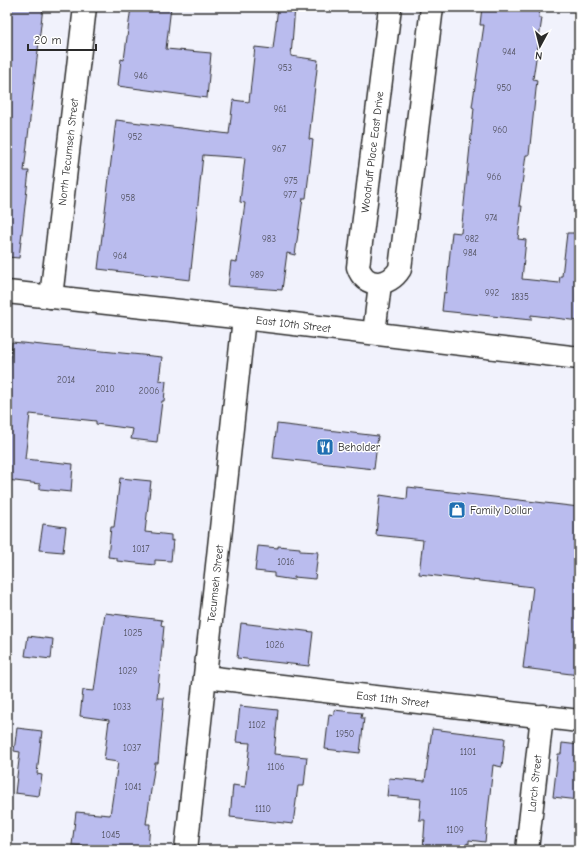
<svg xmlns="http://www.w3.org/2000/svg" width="586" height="857" font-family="'Comic Neue',sans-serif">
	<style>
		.building { fill: #babcee; stroke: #2b2b2b }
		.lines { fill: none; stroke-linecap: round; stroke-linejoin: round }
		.minor-casing { stroke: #2b2b2b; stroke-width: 25 }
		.secondary-casing { stroke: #2b2b2b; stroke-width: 25 }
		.minor { stroke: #fff; stroke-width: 22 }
		.secondary { stroke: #fff; stroke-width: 22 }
		.labels { text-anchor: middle; stroke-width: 3; stroke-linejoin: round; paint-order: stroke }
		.number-label { font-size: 9px; fill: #4f4f5c }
		.street-label { font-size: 11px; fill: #2b2b2b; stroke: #fff }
		.poi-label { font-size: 11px; fill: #2b2b2b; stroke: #fff; text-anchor: start }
	</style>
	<rect width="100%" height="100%" fill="#f1f2fc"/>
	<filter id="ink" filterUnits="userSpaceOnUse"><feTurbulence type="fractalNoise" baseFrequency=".025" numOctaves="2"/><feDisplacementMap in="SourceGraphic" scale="8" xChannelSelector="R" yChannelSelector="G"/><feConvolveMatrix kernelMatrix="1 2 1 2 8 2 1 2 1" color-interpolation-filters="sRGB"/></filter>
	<g filter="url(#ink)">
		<path class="building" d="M7,7h36l-19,164h5l-10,87 -12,-1z
			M131,7h40l-5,42 45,4 -4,45 -89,-12 3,-27 3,1z
			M278,7h17l-4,49 27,4 -9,79 4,1 -7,58h-3l-8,57 -8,-2 -5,37 -54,-4 3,-25 6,1 8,-59 -5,-1 5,-44 -42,-3 -13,125 -92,-11 18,-149 113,14 4,-34 16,2 6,-55 18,2z
			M482,7h58l-1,11h3l-9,61 4,1 -8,75h-3l-7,51h3l-4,33 8,1 -4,39 37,4 1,-7h2l5,-43h12v88l-48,-6v5l-89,-9 2,-19 2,1 6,-61 9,1 13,-125 -2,-1 12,-82h-4z
			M12,342l150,15 -3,23 7,1 -2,20h-2l-5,41 -26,-3 2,-10 -37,-5v-3l-66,-7 -5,45 48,5 -2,28 -31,-3v-5l-33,-4v-116h3z
			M277,424l101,12 -4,33 -101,-11z
			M120,478l31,3 -6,51 26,3v6l2,-1 -2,21 -16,-1v5l-38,-4v-3l-9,-1 3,-30h3z
			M408,487l171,20v168l-56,-7 10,-81 -114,-13 4,-34 -47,-5 4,-40 27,4z
			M43,524l23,3 -3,25 -24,-2z
			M258,546l20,2v-2l22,2v3l18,1 -3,27 -21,-2v3l-20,-3v-4l-19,-2z
			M105,613l57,7 -1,5 3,1 -7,72h7l-6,65h-3l-9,61h4l-2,26h-64v-4l-12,-1 4,-33 34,3 8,-53 -14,-2 5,-40 -29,-4 3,-26 11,1z
			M241,623l72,9 -4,34 -72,-8z
			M28,636l25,3 -2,20 -26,-3z
			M240,706l38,4 -4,44 33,3 -3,29h-6l-5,38 -63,-7 3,-32 12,2 5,-44 -14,-1z
			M334,710l28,3 -1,5h3l-4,35 -35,-4 4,-35 5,1z
			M17,728l25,3 -5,43 5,1 -3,21 -24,-3 5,-41 -6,-1z
			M432,729l73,9 -3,29 -9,-2 -8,77 -16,-2v4l-2,-1 -1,7h-43l2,-30h-6l2,-21 -34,-3 2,-18 36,3z
			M562,743l17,2v55l-26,-3 5,-43h3z"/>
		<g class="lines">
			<g class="minor-casing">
				<g id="minor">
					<path d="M390,7l-32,260c7,22 31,20 42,2l32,-262"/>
					<path id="s1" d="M51,297l34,-290"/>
					<path d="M374,333l6,-49"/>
					<path id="s2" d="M206,677l373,44"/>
					<path id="s3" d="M186,850l58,-532"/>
					<path id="s4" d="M527,850l15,-134"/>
				</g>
			</g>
			<g class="secondary-casing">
				<g id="secondary">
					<path id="s5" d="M7,292l237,26 335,40"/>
				</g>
			</g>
			<use href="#minor" class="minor"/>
			<use href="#secondary" class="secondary"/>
		</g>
	</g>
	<defs>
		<g id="restaurant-square" transform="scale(0.9)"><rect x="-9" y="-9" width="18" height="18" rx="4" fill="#1f6fb2" stroke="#fff"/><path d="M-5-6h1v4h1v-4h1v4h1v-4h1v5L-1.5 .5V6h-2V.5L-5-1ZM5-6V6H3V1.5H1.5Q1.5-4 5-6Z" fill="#fff"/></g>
		<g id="shop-square" transform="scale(0.9)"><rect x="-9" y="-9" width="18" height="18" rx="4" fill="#1f6fb2" stroke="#fff"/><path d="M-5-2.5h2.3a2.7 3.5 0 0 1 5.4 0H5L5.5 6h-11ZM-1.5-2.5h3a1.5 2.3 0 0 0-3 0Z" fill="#fff"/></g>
	</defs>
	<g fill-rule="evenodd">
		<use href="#restaurant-square" x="325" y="447"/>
		<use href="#shop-square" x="457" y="510"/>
	</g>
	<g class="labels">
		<g class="number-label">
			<text x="509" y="55">944</text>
			<text x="285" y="71">953</text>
			<text x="141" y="79">946</text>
			<text x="504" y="91">950</text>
			<text x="280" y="112">961</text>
			<text x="500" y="133">960</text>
			<text x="135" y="140">952</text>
			<text x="279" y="152">967</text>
			<text x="494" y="180">966</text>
			<text x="291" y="184">975</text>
			<text x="290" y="198">977</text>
			<text x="128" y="201">958</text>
			<text x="491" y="221">974</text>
			<text x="269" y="242">983</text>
			<text x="472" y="242">982</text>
			<text x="470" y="256">984</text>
			<text x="120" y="259">964</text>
			<text x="257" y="278">989</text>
			<text x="492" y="296">992</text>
			<text x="520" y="300">1835</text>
			<text x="66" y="383">2014</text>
			<text x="105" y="392">2010</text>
			<text x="149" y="394">2006</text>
			<text x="141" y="552">1017</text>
			<text x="286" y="565">1016</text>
			<text x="133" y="636">1025</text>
			<text x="275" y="648">1026</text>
			<text x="128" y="674">1029</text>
			<text x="122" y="710">1033</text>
			<text x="257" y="728">1102</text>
			<text x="345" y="737">1950</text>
			<text x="132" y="751">1037</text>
			<text x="468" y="755">1101</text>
			<text x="276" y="770">1106</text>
			<text x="133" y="790">1041</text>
			<text x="459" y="795">1105</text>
			<text x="263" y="812">1110</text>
			<text x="455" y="833">1109</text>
			<text x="111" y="838">1045</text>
		</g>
		<g class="street-label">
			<text dy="4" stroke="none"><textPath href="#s1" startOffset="146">North Tecumseh Street</textPath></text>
			<text transform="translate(372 152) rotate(-83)" y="4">Woodruff Place East Drive</text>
			<text dy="4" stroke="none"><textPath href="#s5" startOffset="288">East 10th Street</textPath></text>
			<text dy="4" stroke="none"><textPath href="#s3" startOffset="268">Tecumseh Street</textPath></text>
			<text dy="4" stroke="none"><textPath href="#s2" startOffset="188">East 11th Street</textPath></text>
			<text dy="4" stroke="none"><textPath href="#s4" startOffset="67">Larch Street</textPath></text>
		</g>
		<g class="poi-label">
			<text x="338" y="451">Beholder</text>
			<text x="470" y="514">Family Dollar</text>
		</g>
	</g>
	<rect width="586" height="857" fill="none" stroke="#fff" stroke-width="24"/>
	<rect x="12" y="12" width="562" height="833" fill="none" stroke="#2b2b2b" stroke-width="1.5" filter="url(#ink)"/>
	<g transform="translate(540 46) rotate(187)" stroke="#ffffff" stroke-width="3" paint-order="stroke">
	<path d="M0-3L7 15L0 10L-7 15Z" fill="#2b2b2b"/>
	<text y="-6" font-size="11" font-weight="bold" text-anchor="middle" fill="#2b2b2b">N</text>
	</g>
	<path d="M28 44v6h68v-6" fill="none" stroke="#2b2b2b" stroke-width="2"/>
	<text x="34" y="44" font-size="12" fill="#2b2b2b" stroke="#ffffff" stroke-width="3" paint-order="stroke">20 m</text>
</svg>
